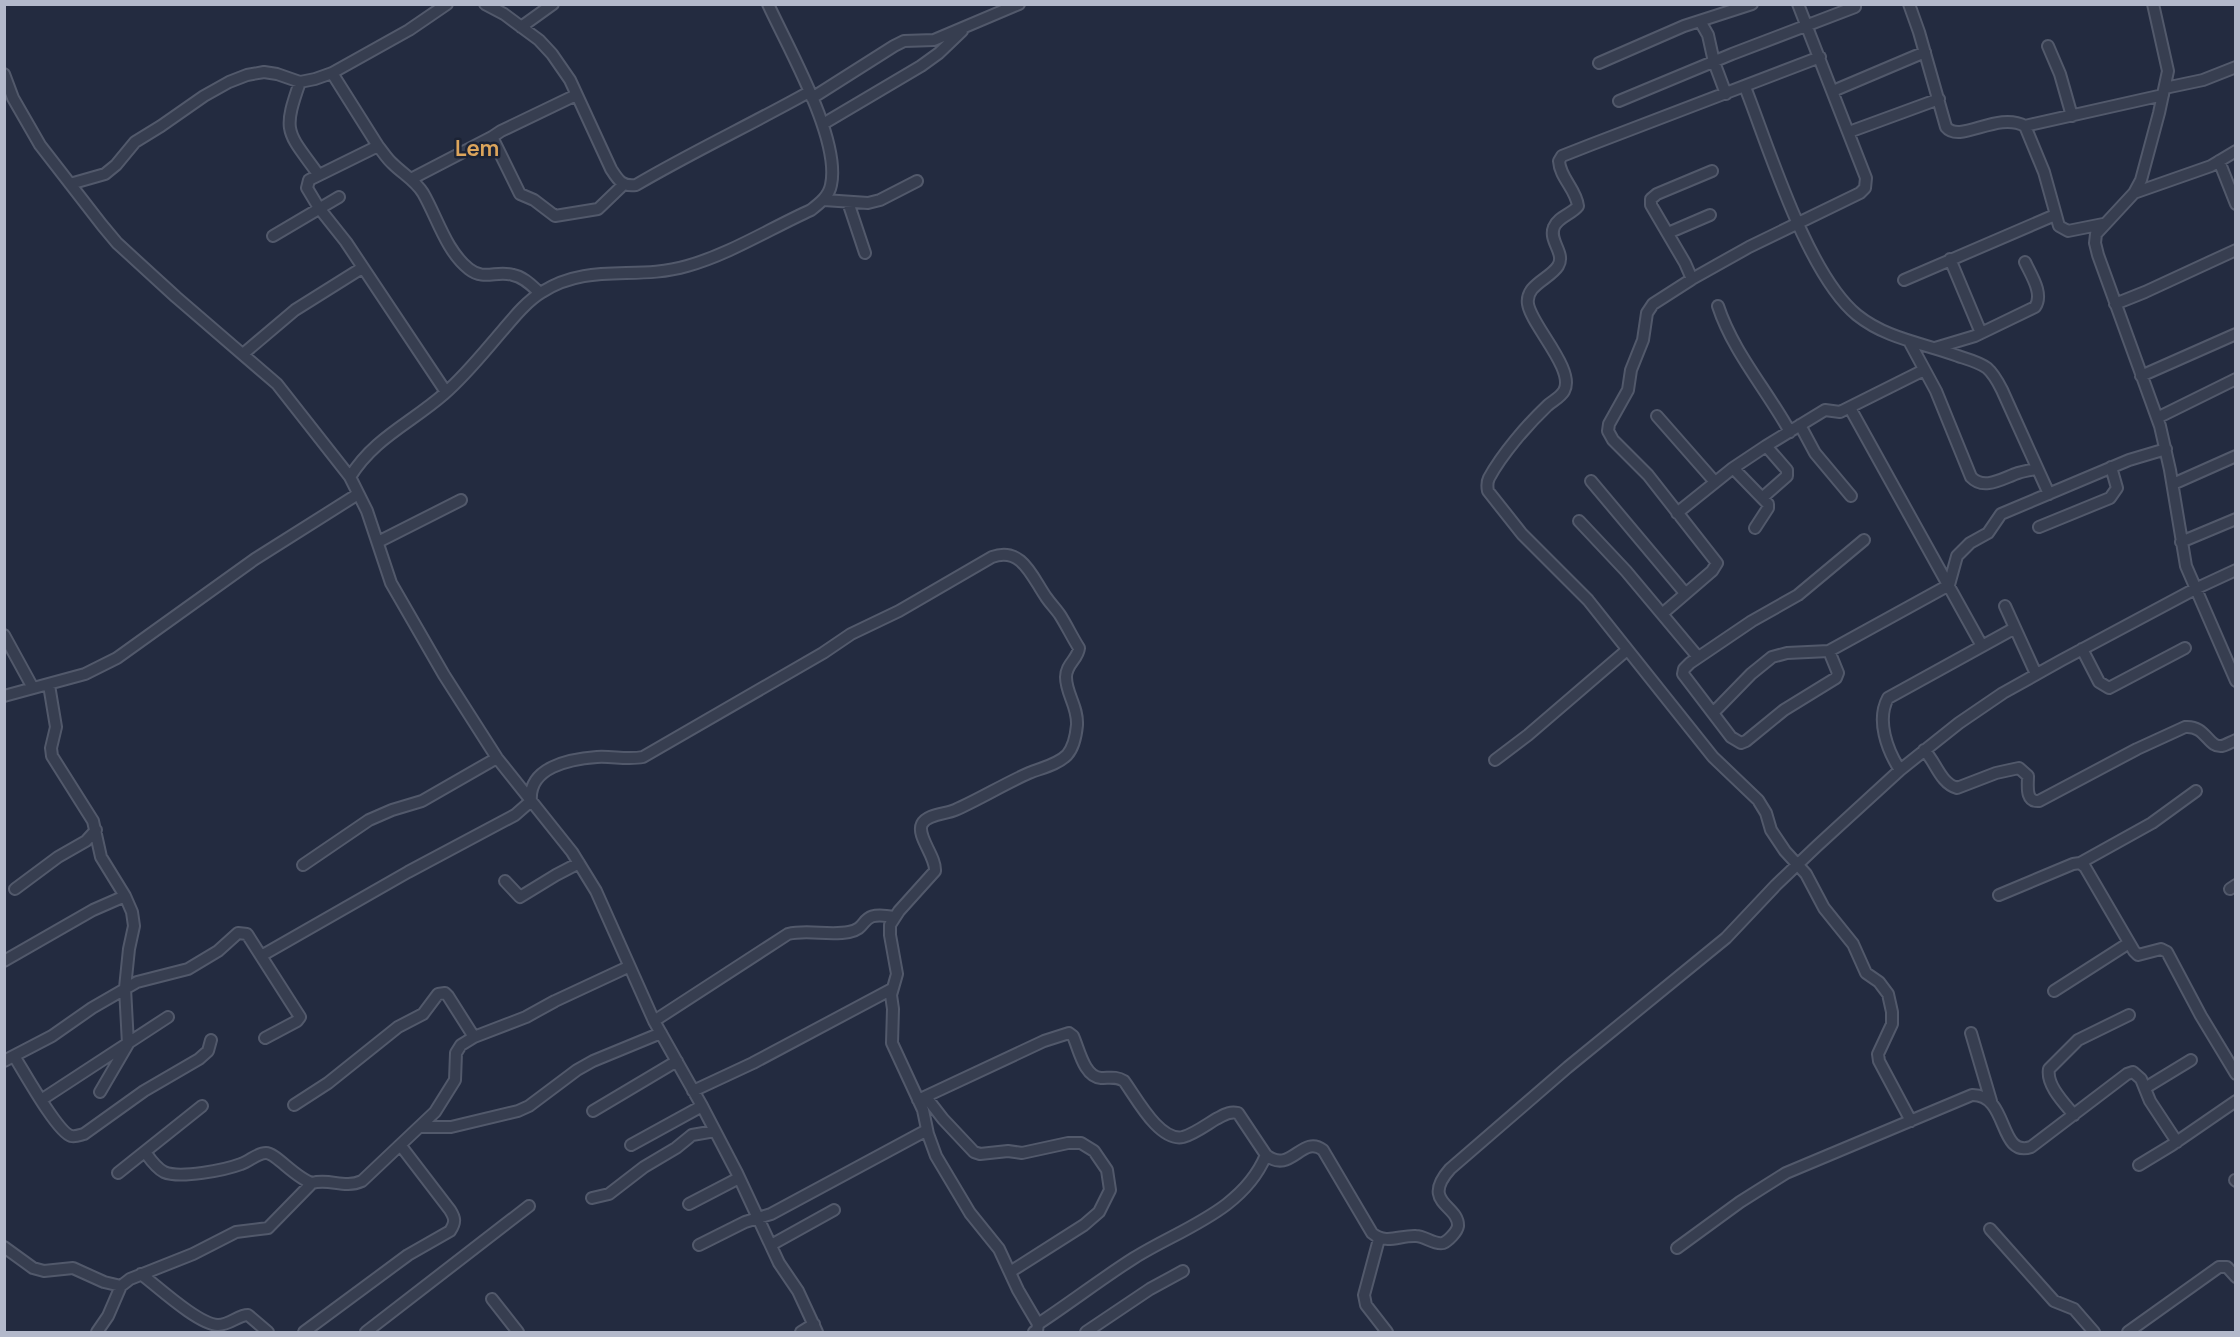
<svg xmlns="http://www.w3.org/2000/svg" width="2240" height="1337" font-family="Manrope,sans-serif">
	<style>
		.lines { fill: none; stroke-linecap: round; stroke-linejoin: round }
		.minor-casing { stroke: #52596b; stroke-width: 14 }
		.minor { stroke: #373e50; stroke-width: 10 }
		.labels { text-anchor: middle; stroke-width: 5; stroke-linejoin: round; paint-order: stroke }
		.district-label { font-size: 22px; font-weight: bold; fill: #dca55c; stroke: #1c2335 }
	</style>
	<rect width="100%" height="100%" fill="#232b40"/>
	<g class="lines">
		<g class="minor-casing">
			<path id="minor" d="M485,4l19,10 35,26 13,14 18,26 41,89c7,11 11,18 25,16 56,-33 116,-61 173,-93
				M1909,4l10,28 27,95c14,17 51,-16 79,-1l19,46 15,54 9,5 35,-7
				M2153,4l15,67 -9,42 -18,67 -7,13 -38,41 -1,9 3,12 62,171 10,44 16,96 50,115
				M1700,21l8,14 6,27 12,32
				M521,27l32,-23
				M2048,46l12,28 12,42
				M1820,57l-230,88 -28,11 -3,5c1,17 17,28 19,45 -6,8 -20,11 -24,21 -6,14 12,26 4,39 -8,13 -33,19 -30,38 3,21 48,66 36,87 -4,7 -12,10 -17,15 -20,19 -45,48 -58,72 -2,4 -2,8 -1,13l34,43 66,66 125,157 45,43 8,13 5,17 14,21 21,23 18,34 29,36 13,29 13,9 9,12 4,18v12l-14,30 1,7 32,60
				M1599,63l85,-37 68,-22
				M332,73l46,73
				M4,74l9,24 27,47 62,80 15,18 59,54 101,87 73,93 17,34 24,72 53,92 53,83 75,94 24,39 58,130 48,85 35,67 42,90 19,28 19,41
				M300,82c-18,51 -13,49 18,92
				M1745,87c24,61 62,187 112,228 30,24 66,28 101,41 9,3 21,6 29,12 7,6 11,14 15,22l47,104
				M2165,88l38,-8 33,-13
				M1833,91l92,-39
				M812,98l82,-52 10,-5 30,-1 85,-36
				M1619,101l113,-47 123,-47
				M823,124l98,-58 18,-13 23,-22
				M2025,126l138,-31
				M1849,132l90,-33
				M492,137l28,57 14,6 21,16 43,-7 25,-24
				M2219,161l17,43
				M411,179l81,-42 9,-6 75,-36
				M70,184l35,-10 11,-9 19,-23 26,-16 43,-30 25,-14 18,-7 17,-3 13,2 23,8 15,-3 17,-6 77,-43 38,-26
				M2134,193l77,-27 25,-15
				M824,200l44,3 12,-3 37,-19
				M848,202l17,51
				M1668,233l42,-18
				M273,236l66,-39
				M1950,259l31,74
				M1692,279l-7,-16 -34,-58v-6l6,-5 55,-23
				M1904,280l151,-65
				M2115,304l30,-12 91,-42
				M1718,306c15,46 49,84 72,126
				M1909,341l27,50 35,86c13,14 32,1 47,-4 6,-2 13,-3 19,-4
				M1935,348l40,-12 60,-29c9,-13 -4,-32 -10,-45
				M243,354l52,-44 67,-42
				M2141,376l95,-42
				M446,392l-100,-150 -27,-34 -12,-20 2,-8 69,-34c5,6 9,13 15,18 10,10 22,16 30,29 14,24 23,58 46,76 15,12 28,1 44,6 11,2 19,11 27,18
				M1850,408l132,238
				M1657,416l58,66
				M2157,418l79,-39
				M1800,425l15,28 36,43
				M1733,468l35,36v4l-13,20
				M350,477c24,-39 61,-54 94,-83 22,-19 40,-42 59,-64 11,-13 24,-29 39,-38 47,-30 94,-11 145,-26 43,-12 84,-38 124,-56 9,-7 18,-14 20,-25 10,-46 -43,-137 -63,-181
				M1591,481l94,112
				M2173,484l63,-28
				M1762,498l25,-22v-6l-21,-24
				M1677,513l56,-45 33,-22 59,-36 15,2 84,-42
				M1579,521l47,50 72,86
				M2039,527l71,-29 7,-10 -6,-21
				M378,542l83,-42
				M2181,542l55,-23
				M2005,606l31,68
				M1662,614l50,-43 5,-8 -69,-88 -35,-35 -5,-9 1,-7 19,-34 3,-20 12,-30 4,-27 6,-9 39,-25 57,-32 111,-54 5,-5 1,-10 -68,-174
				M4,635l29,53
				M2082,649l17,33 10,6 76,-40
				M1829,651l9,22 -2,5 -52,32 -38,31 -5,2 -10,-6 -48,-63 1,-5 6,-6 62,-42 46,-26 66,-55
				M49,685l7,42 -5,21 1,8 41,65 8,36 24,39 7,16 2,14 -5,23 -4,39 3,56 -28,48
				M4,696l81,-22 32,-16 138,-99 103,-65
				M1713,713l38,-39 21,-17 15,-4 42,-2 120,-66 8,-29 13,-13 18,-10 13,-19 128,-54 37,-11
				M1924,750c12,12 16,33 33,38l39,-15 23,-5 9,8c0,10 -3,26 11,25l98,-52 48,-22c21,-2 23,21 37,19 4,-1 9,-4 14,-6
				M1495,760l33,-25 99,-85
				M1900,770c-13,-20 -24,-50 -12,-72l127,-70
				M2080,863l72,-40 44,-32
				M303,865l66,-45 23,-10 30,-9 75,-43
				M505,881l15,16 36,-22 23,-12
				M15,889l43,-32 28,-16 10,-11
				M2230,889l6,-4
				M1999,895l74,-31 7,-1 5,4 49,84 4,4 23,-6 6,3 34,64 35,58
				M261,956l39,61 -3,4 -32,17
				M4,961l89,-51 32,-14
				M2054,991l75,-48
				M654,1021l134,-87c20,-5 40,2 61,-2 22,-4 8,-22 45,-15
				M1971,1033l20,68
				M14,1056c9,14 43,76 57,80 5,1 9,-1 13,-2l60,-43 55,-32 9,-8 3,-11
				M4,1061l48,-25 40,-28 45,-26 51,-13 30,-18 20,-18 9,1 14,22 147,-84 107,-57 16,-14c-3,-34 39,-42 66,-44 15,-1 31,3 46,0l180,-104 28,-19 48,-23 93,-54c30,-11 40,20 54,40 4,6 10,12 14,18 7,11 12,22 19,33 -1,11 -13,16 -13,29 0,17 12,29 11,48 -1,11 -3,22 -10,30 -10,10 -26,13 -38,18 -25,11 -49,26 -74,37 -9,4 -28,4 -33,14 -6,12 14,32 13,47l-36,40 -9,14v10l7,39 -6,21 2,14 -1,34 31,67 5,24 8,22 34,57 29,36 19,41 20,34 -1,7 -3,1
				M2145,1088l46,-28
				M693,1091l60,-28 139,-74
				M926,1097l17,22 31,33 6,2 28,-3 14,2 46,-10h13l13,8 13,19 3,20 -11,22 -15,13 -74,47
				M41,1100l127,-83
				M918,1100l126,-59 25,-8 4,3c6,13 11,41 28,42 9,0 15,-2 23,3 12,16 35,61 59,56 11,-3 23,-12 33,-18 8,-4 13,-8 22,-6l28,42c25,20 36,-21 57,-5l49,83c14,12 28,2 44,3 9,0 18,9 27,7 5,-2 14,-11 15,-17 1,-21 -38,-23 -8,-57l118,-102 158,-129 50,-53 41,-39 83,-76 59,-47 44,-30 59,-33 133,-71 41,-19
				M294,1105l34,-22 70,-56 25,-13 15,-20 7,-1 3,3 26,41
				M593,1111l84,-50
				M2074,1115c-10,-12 -28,-30 -25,-46l29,-29 51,-25
				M420,1127h31l67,-16 11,-5 48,-36 16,-9 68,-28
				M631,1145l71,-39
				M145,1152c5,7 11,16 19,20 16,7 61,-2 77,-8 9,-3 16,-11 25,-11 10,0 29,25 46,30
				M2139,1165l33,-20 64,-44
				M118,1173l84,-67
				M2235,1180l1,1
				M592,1198l17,-4 35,-27 32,-19 16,-13 23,-4
				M689,1204l50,-26
				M1990,1229l64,72 20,8 20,23
				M1379,1239l-15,56 2,10 21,27
				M699,1245l46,-23 26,-8 156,-84
				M771,1245l63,-35
				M4,1247l29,21 11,3 29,-3 31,14 17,4
				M1677,1248l63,-46 46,-29 186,-78c37,-1 26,63 59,52l96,-73 6,-2 8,7 9,22 27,41
				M141,1274c17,13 58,51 77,51 12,0 20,-10 30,-10l20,17
				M492,1299l26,33
				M1038,1324c32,-21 63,-45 96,-66 46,-29 109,-47 132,-103
				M97,1332l11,-16 13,-30 9,-7 63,-25 43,-22 32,-4 44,-45c18,-5 32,6 50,-2l73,-69 20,-32 1,-27 5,-8 13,-8 52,-20 29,-16 73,-34
				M304,1332l104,-77 42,-24c6,-9 5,-13 0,-21l-49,-64
				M366,1332l163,-126
				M801,1332l13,-8
				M1086,1332l64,-43 33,-18
				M2128,1332l91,-65h8l9,10"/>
		</g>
		<use href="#minor" class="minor"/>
	</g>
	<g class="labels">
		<g class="district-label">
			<text x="477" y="156">Lem</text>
		</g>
	</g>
	<rect width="2240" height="1337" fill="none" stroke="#b3b9cb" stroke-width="12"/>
</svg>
